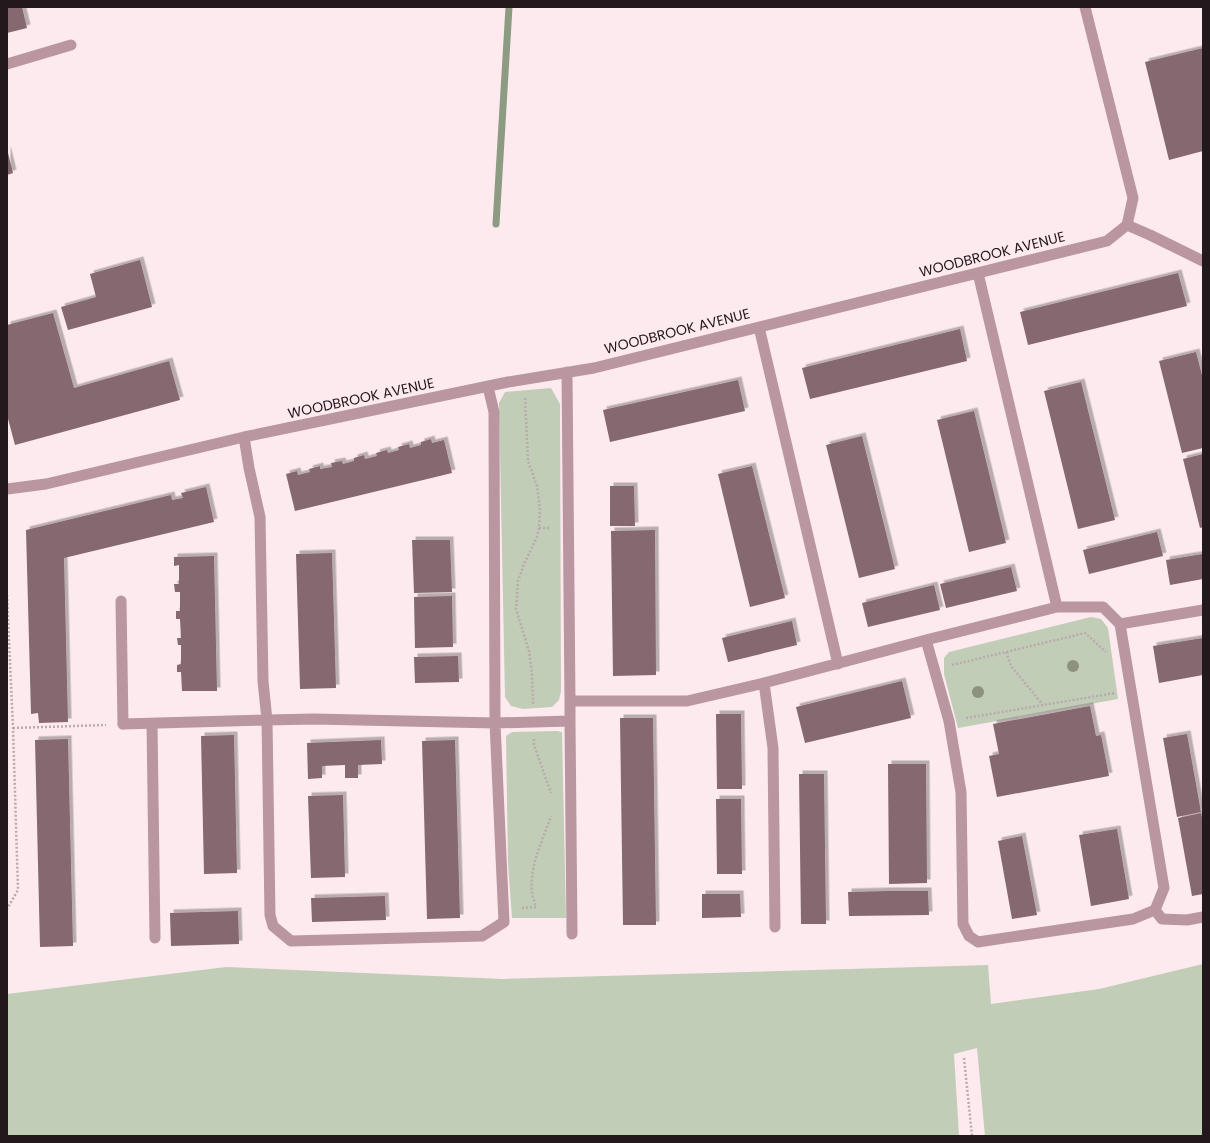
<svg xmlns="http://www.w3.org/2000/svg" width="1210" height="1143" font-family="Poppins,sans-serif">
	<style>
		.green { fill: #c1cdb7 }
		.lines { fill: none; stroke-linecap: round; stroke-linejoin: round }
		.stream { stroke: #8d9b82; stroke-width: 7 }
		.building { fill: #856770; filter: url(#shadow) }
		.path { stroke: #baaaaf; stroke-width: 2.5; stroke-dasharray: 2 2; stroke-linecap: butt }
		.service { stroke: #ba96a1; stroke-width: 11 }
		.minor { stroke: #ba96a1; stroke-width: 11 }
		.tree { fill: #8e917d }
		.labels { text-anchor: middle; stroke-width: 3; stroke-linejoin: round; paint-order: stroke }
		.street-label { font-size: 14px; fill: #23181c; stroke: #fceaef }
	</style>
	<defs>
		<filter id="shadow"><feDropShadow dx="3.5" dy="-3.5" stdDeviation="0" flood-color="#0004"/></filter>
	</defs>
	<rect width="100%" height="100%" fill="#fceaef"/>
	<path class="green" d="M551,388l9,16 1,287 -2,9 -7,7 -29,2 -12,-3 -6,-9 -6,-294 6,-11z
		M1091,617l10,2 7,9 10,71 -160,29 -14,-54v-16l5,-6z
		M557,731l5,1 4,186h-54l-4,-55 -2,-127 6,-4z
		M1203,964v172h-218l-8,-88 -23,6 5,82h-952v-142l219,-27 277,12 485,-14 3,39 108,-15z"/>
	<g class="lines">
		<path class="stream" d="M496,224l13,-217"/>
	</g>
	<path class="building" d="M7,7h15l5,21 -20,5z
		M1203,48v103l-34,9 -24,-98z
		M7,149l6,24 -6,2z
		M140,260l12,47 -84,23 -7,-23 35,-10 -6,-23z
		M1178,273l9,33 -159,39 -8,-33z
		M53,313l21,75 95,-27 11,39 -165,45 -8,-30v-90z
		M960,329l7,32 -157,38 -8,-31z
		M1196,352l7,27v69l-21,5 -23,-92z
		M738,380l7,31 -135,31 -7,-32z
		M1081,382l34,138 -37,9 -34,-138z
		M974,411l32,132 -37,9 -32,-132z
		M862,436l33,133 -36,9 -33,-133z
		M431,439l1,4 12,-3 8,33 -157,38 -9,-37 11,-3 1,4 12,-3 -1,-3 11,-3v3l12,-2 -1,-4 11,-2 1,3 11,-3v-3l10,-3 1,4 12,-3 -1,-3 11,-3 1,3 11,-3 -1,-3 11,-3 1,4 11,-3v-3z
		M1203,454v73l-3,1 -17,-69z
		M752,466l33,132 -35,9 -32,-133z
		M610,486h24l1,40h-25z
		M206,487l8,35 -150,36 4,164 -29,1 -1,-10 -7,1 -5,-184 145,-35 1,5 11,-2 -2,-5z
		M655,530l1,145 -43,1 -2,-145z
		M1157,532l6,24 -74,18 -6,-24z
		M412,540h38l2,52 -38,1z
		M332,553l4,135 -36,1 -4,-135z
		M1203,554v25l-33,6 -4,-25z
		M214,556l3,135h-35l-1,-19h-4v-7l4,-1v-19h-3l-1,-7h4l-1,-19h-4v-8h4v-19h-5l-1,-8h5v-19l-5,1v-9z
		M1011,567l6,24 -71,17 -6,-24z
		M934,585l6,25 -72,17 -6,-24z
		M452,596l1,51 -38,1 -1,-51z
		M792,621l5,24 -69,17 -6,-24z
		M1203,638v37l-44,8 -6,-37z
		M458,656l1,26 -44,1 -1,-26z
		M902,681l9,37 -106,25 -9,-36z
		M1090,706l6,30 5,-1 8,41 -112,21 -8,-41 10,-2 -6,-30z
		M716,714h25l1,75h-25z
		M620,718h33l3,207h-33z
		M1187,734l14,78 -24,5 -14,-79z
		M234,735l3,138 -33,1 -3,-138z
		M68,739l5,207 -33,1 -5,-207z
		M381,740l1,24 -24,1v13h-13v-13l-23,1v12l-14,1 -1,-36z
		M455,740l5,178 -33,1 -5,-178z
		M888,764h38l1,119 -38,1z
		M799,774h25l2,150h-25z
		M343,795l2,82 -34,1 -3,-82z
		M716,799h25l1,75h-25z
		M1201,813l2,9v72l-11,2 -14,-78z
		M1117,829l12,70 -38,7 -12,-71z
		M1022,836l15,79 -25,4 -14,-78z
		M888,891h40l1,24 -80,1 -1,-24z
		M702,894h38l1,23 -39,1z
		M385,896l1,24 -74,2 -1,-24z
		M238,911l1,33 -68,2 -1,-33z"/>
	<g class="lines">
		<path class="path" d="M525,398l3,63 9,25 3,23 -1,19 -2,9 -13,27 -6,17 -2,28 13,42 3,23 1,30
			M539,528h11
			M7,595l6,133 5,162 -11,19
			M1006,652l5,14 32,39
			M952,665l133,-32 21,19
			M966,718l149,-25
			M13,728l93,-3
			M534,739v6l17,48
			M522,908l14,-1c-1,-5 -4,-10 -4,-15 -3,-26 11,-52 19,-76
			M964,1058l8,78"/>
		<path class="service" d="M7,64l64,-19
			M121,601l2,123
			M152,724l3,214"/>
		<path class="minor" d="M1127,225l23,10 53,26
			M978,273l79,334
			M759,327l79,337
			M567,372l3,329
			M244,437l5,31 11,49 3,164 4,39 47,-1 181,4 75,-2v-20h117l77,-18 162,-43 131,-33h46l17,17 83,-14
			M7,489l39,-5 198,-47 264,-55 86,-14 513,-127 20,-16 6,-27 -48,-191
			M926,640l23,81 12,71 2,132 6,12 9,6 155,-23 22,-9 9,-22 -44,-264
			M764,683l9,65 2,179
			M570,721l2,213
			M123,724l144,-4 3,195 3,11 18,15 191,-5 22,-14 -9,-199 -1,-311 -6,-25
			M1155,910l7,9 25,1 16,-3"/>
	</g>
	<g class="tree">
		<circle cx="1073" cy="666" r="6"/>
		<circle cx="978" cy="692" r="6"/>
	</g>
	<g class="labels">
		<g class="street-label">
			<text transform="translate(992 254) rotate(-14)" y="5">WOODBROOK AVENUE</text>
			<text transform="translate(677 331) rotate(-14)" y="5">WOODBROOK AVENUE</text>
			<text transform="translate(361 398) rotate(-12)" y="5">WOODBROOK AVENUE</text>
		</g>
	</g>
	<rect width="1210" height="1143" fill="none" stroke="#23181c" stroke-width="16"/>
</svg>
